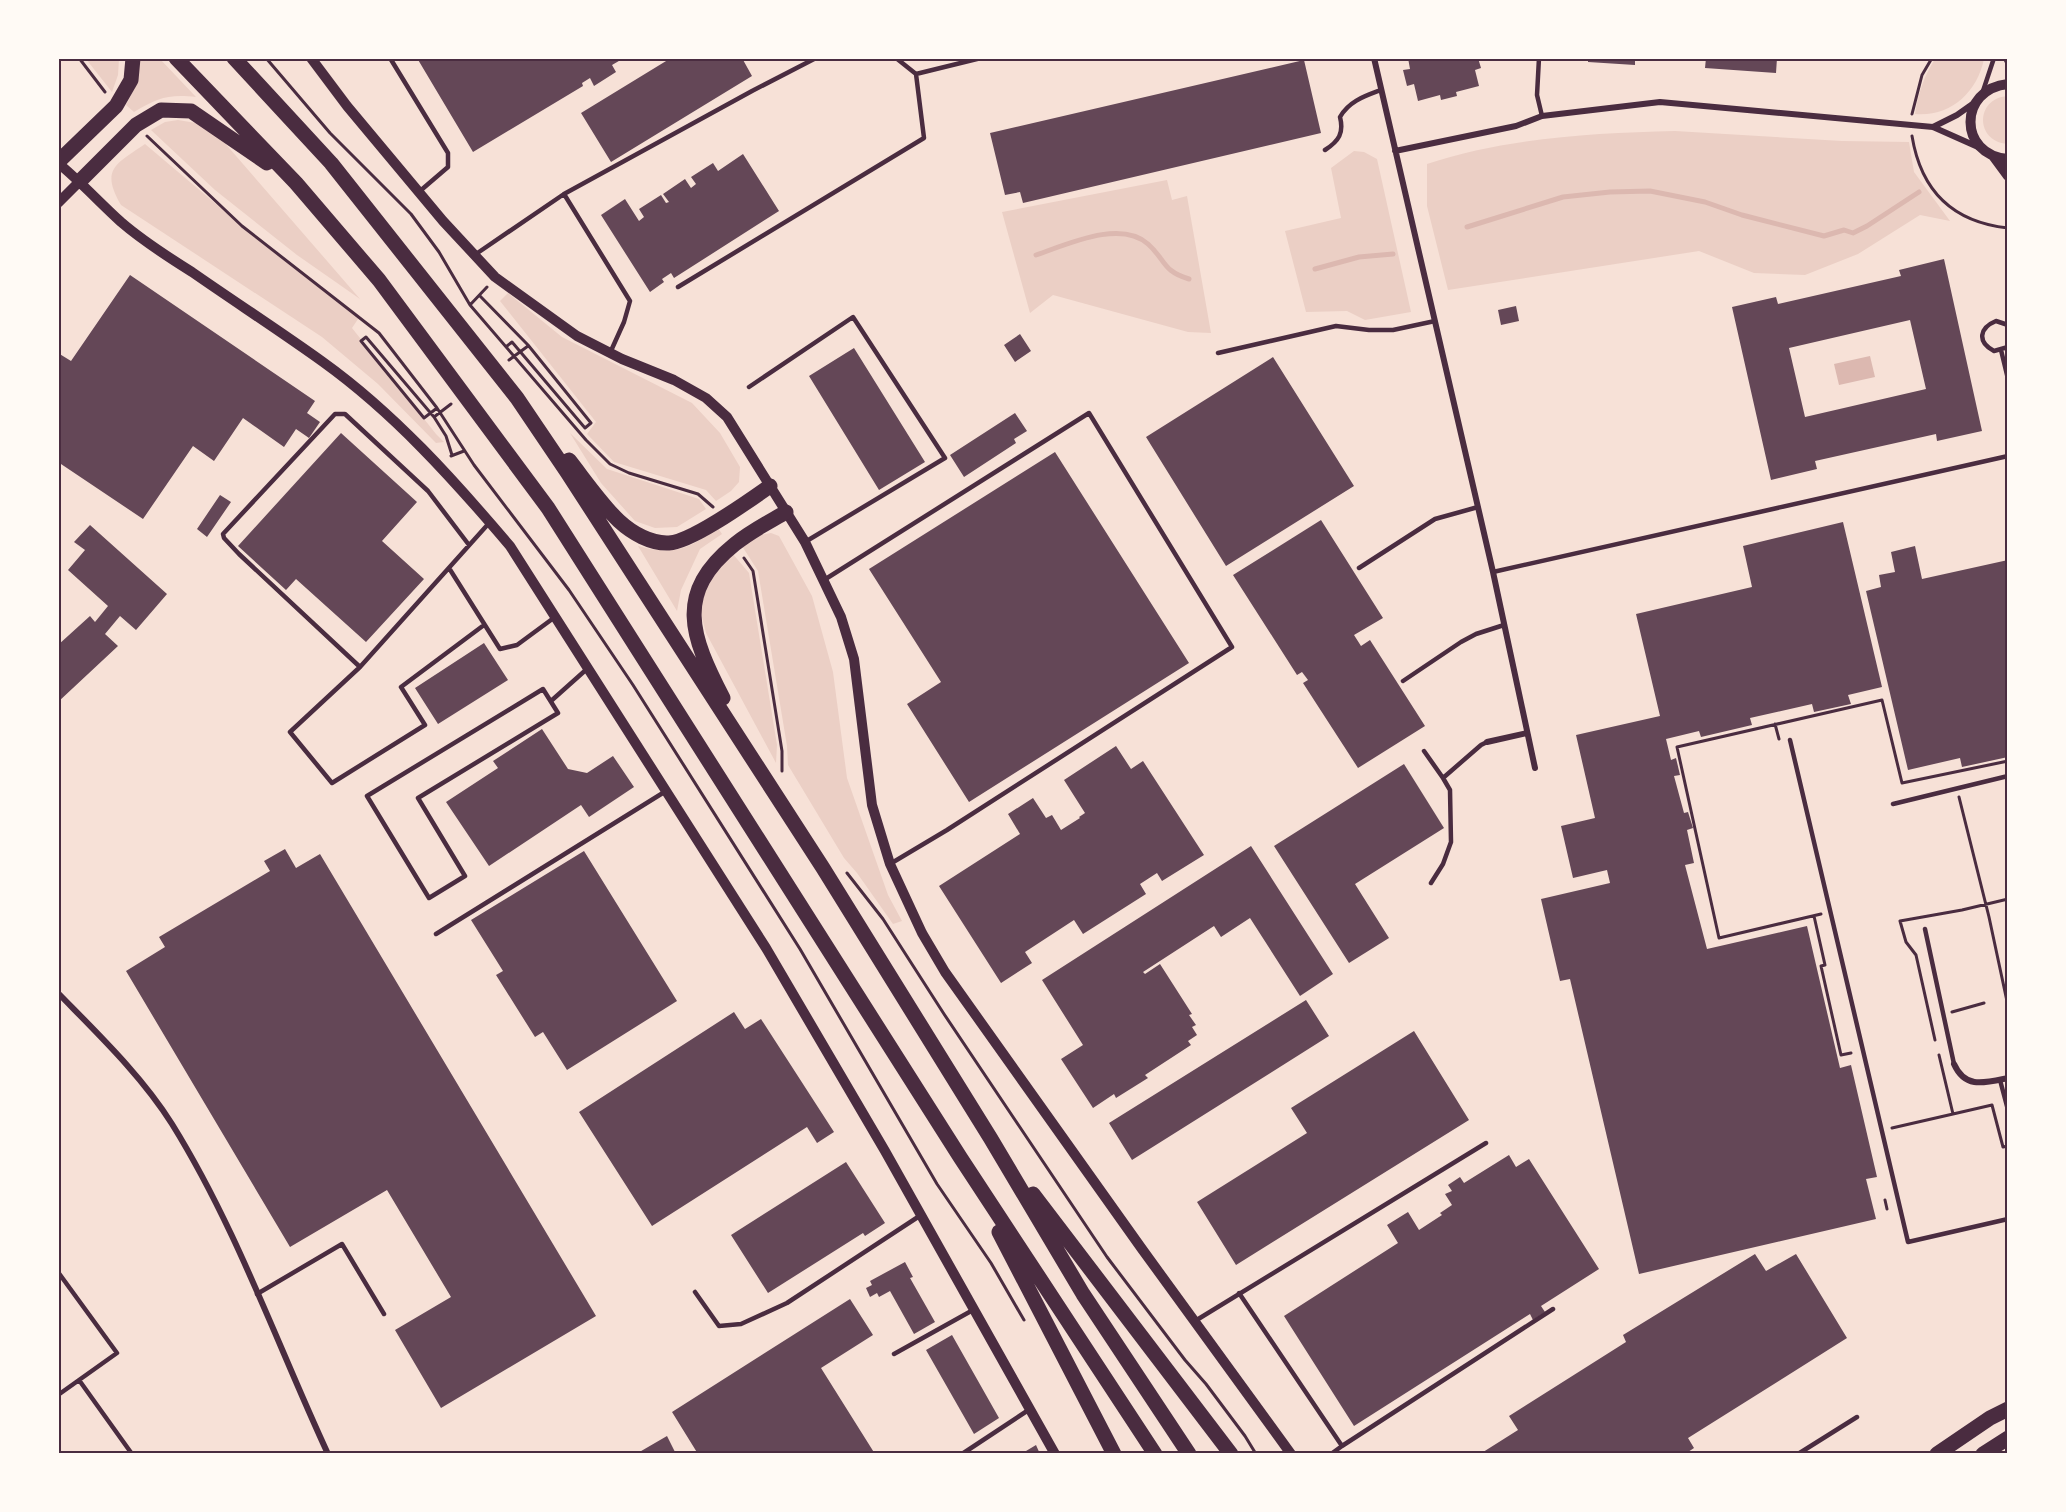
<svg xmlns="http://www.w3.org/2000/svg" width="2066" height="1512" font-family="'DejaVu Sans',sans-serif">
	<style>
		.green { fill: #ebcfc5 }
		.water { fill: #dcb8b0 }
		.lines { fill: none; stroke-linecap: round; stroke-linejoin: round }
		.stream { stroke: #dcb8b0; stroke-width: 5 }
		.building { fill: #644757; fill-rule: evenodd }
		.path { stroke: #4a2c40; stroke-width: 3 }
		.service { stroke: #4a2c40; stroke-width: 4.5 }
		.minor { stroke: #4a2c40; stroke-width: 6 }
		.tertiary { stroke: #4a2c40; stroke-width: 10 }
		.primary { stroke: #4a2c40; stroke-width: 15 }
		.trunk { stroke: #4a2c40; stroke-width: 15 }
		.neatline { fill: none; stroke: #4a2c40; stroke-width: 2 }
	</style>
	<rect width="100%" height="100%" fill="#f7e1d7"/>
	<path class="green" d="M86,59h33l-1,16 -6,17z
		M140,59h20l36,38c-28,-3 -38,1 -62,15l-8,-7 9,-18z
		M1935,59h49c-7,34 -34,58 -69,55 3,-20 9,-38 20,-55z
		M2007,96h1l-1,48c-32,-3 -32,-45 0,-48z
		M178,120l24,4 15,10 143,165 -63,-44 -82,-65 -64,-60 14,-8z
		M1675,131l167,10 67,1 5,30 36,49 -30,-6 -62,39 -53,21 -51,-2 -55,-22 -251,39 -21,-84v-42c79,-26 165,-31 248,-33z
		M145,144l103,87 112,85 -8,12 84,106 8,8 -8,1 -58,-59 -56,-47 -201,-132c-21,-36 -5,-41 24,-61z
		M1354,151l10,1 13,7 34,153 -46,8 -18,-9 -41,1 -21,-81 56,-13 -10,-50z
		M1167,180l5,20 15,-4 24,137 -23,-1 -135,-37 -23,18 -28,-101z
		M508,293l54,44 130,66 28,30 20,34 -1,15 -8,9 -15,10 -10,-11 -92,-28 -27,-28 9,-12 -96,-121z
		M570,433l37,36 92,30 7,10 -29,18 -22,1 -20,-7 -34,-38z
		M718,528l4,6 -22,15 -19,41 -4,21 -39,-65c37,10 50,3 80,-18z
		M771,533l8,3 33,60 21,76 14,106 41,117 14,26 -9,3 -36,-51 -13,-15 -56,-93 -1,-19 -29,-175 -16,-25 14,-10z
		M732,553l17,20 28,172 -1,18 -70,-130 -6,-23 8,-32z"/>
	<path class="water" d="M1870,356l5,21 -36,8 -5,-21z"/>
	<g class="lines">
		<path class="stream" d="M1467,227l96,-30 47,-5 40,-1 55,11 37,13 82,21 20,-6 9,3 14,-7 52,-34
			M1036,255c30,-10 84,-36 112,-11 18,16 14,27 41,35
			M1315,269l44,-12 34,-3"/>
	</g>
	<path class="building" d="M417,58h207l-12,7 4,7 -22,14 -4,-8 -8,5 1,3 -110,66z
		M671,58h71l10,18 -141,86 -30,-49z
		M1408,58h70l3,10 -6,2 4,16 -23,6 1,4 -16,4 -1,-5 -22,6 -4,-17 -7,2 -4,-16 7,-1z
		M1588,58h47v7l-47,-3z
		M1706,58h71l-1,15 -71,-5z
		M1304,60l17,73 -298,70 -3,-11 -15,3 -15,-62z
		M743,154l36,57 -105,67 -3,-5 -9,6 2,3 -14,10 -49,-77 24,-16 14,22 5,-4 -5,-8 22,-14 5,8 3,-1 -6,-8 22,-15 6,9 5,-4 -5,-7 22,-14 5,8z
		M1944,259l38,172 -45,10 -1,-7 -121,27 2,8 -46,11 -39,-173 44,-10 2,7 123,-28 -2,-6zM1910,320l16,69 -121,28 -16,-69z
		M130,275l185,126 -8,12 13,9 -11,16 -13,-9 -12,18 -41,-29 -29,43 -21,-15 -50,73 -85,-57v-109l13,8z
		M1516,306l3,15 -18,4 -3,-15z
		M1020,334l11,17 -16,11 -11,-17z
		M854,348l71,114 -46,28 -70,-114z
		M1273,357l81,129 -128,80 -80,-129z
		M1015,413l12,18 -13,8 2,4 -52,34 -14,-22z
		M341,433l76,69 -35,39 42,38 -58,63 -70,-63 -10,11 -48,-44z
		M1055,452l134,211 -220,139 -62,-98 34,-22 -72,-113z
		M220,495l11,7 -24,35 -10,-8z
		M1321,520l62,98 -29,17 7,11 9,-6 55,86 -67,42 -55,-85 5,-3 -6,-8 -5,3 -64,-100z
		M1843,522l39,165 -34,8 3,9 -37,8 -2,-8 -62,14 2,7 -51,12 -2,-6 -33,8 5,21 5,-2 4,17 -6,1 10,37 4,-1 5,16 -6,2 7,33 -9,2 22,84 100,-23 33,142 11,-3 26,112 -11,2 10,40 -237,55 -69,-295 -10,2 -19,-82 69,-16 -3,-13 -34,8 -12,-52 34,-8 -19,-83 84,-19 -24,-102 116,-27 -9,-41z
		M90,525l77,69 -31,36 -16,-14 -15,18 13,12 -60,56v-57l32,-29 5,6 13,-16 -40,-36 17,-20 -11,-8z
		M1915,546l7,33 86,-19v197l-46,10 -2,-9 -52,12 -42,-179 15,-4 -2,-12 16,-3 -4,-20z
		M484,643l24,37 -70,44 -23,-36z
		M542,729l26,40 19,4 26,-17 21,31 -45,30 -8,-12 -92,61 -43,-64 52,-34 -5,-7z
		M1116,746l15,23 12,-8 61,94 -42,26 -5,-8 -17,11 6,10 -63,40 -9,-14 -49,32 7,11 -31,20 -62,-97 81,-52 -12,-20 25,-16 13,20 6,-3 9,15 19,-12 -1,-1 6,-4 -21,-33z
		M1404,764l40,64 -89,56 34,54 -40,25 -75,-117z
		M1251,846l82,128 -33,22 -50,-78 -29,19 -7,-11 -71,46 2,2 15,-10 32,50 -3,1 7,10 -4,2 5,8 -9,6 3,4 -46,30 3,3 -32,20 -2,-4 -21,14 -32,-49 22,-14 -41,-65z
		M285,849l11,19 24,-14 276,462 -155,92 -46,-78 56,-33 -64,-107 -97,57 -164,-276 39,-24 -6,-10 111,-66 -6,-10z
		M584,851l93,150 -110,69 -24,-38 -8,5 -39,-62 7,-4 -32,-51z
		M1306,1000l23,36 -197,124 -23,-37z
		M734,1012l11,17 16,-10 73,113 -17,11 -10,-16 -155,99 -73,-114z
		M1414,1031l55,89 -233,145 -39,-63 110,-69 -16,-25z
		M1509,1155l7,12 13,-8 70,110 -58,37 4,6 -12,8 -3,-6 -176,112 -70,-110 114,-73 -11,-18 21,-13 11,18 23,-15 -2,-2 12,-8 -7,-11 7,-3 -4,-6 12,-8 4,6z
		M846,1162l39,61 -20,13 -2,-3 -95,60 -37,-58z
		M1755,1254l11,17 30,-17 51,84 -159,100 6,10 -9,6h-205l38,-24 -9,-14 117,-74 -3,-7z
		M905,1262l8,15 -3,1 25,44 -21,12 -24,-43 -11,6 -2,-4 -7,4 -4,-9 6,-3 -2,-4z
		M850,1299l23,36 -52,33 54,86h-177l-26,-42z
		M952,1335l47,83 -25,16 -48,-84z
		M667,1436l9,18h-40z
		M1036,1445l4,9h-19z"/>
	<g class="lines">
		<path class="path" d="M79,58l26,34
			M266,58l64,75 81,81 28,38 31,53 116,135 24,24 19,9 69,21 15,13
			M1912,114l10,-39 10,-17
			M147,136l95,90 137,107 58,75 37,57 95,125 64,95 167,264 137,235 54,79 33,57
			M1912,136c9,55 40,86 96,92
			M480,296l48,49 63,78 -6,5 -73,-86 -5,4
			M470,305l17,-18
			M509,360l19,-14
			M437,408l-13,10 -63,-77 5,-4 68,80 12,19 6,19
			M434,417l17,-13
			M451,456l13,-5
			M744,558l9,13 29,180v20
			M1775,724l4,15
			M1959,797l30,120 19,89
			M847,873l36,46 61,95 163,243 78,103 21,24 39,52 11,18
			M1821,914l-102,24 -42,-191 205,-47 20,83 106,-22
			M1814,916l11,49 -4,1 20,89 10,-2
			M1952,1012l32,-9
			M1935,1040l-19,-85 -10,-13 -6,-21 62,-11 46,-11
			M1953,1114l39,-9 11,42 5,-1
			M1892,1128l61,-14 -14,-59
			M1885,1200l2,9"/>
		<path class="service" d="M390,58l58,95v14l-28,24
			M896,58l20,16
			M1539,58l-2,37 5,21
			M2005,58l3,6
			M1983,91l11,-33
			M1325,150c14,-9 19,-17 15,-33 9,-16 25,-21 41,-27
			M564,194l66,107 -6,21 -14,31
			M476,254l88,-60 188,-103 64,-33
			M678,287l246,-149 -8,-64 65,-16
			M2008,325l-12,-4c-17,7 -19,21 -2,30l14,-4
			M2001,350l7,29
			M1218,353l118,-27 33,4h24l42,-9
			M749,387l104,-70 92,141 -140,84
			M449,568l51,81 17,-4 38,-28
			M1359,568l76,-49 43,-12
			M1493,572l515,-116
			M824,580l265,-167 143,234 -285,183 -57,34
			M484,625l-83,62 24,38 -93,58 -42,-51 70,-65 130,-145
			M360,667l-121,-113 -15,-16 -1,-4 112,-120h10l83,77 41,54
			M1403,681l58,-39 15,-8 28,-9
			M543,689l15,24 -140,85 47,78 -36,22 -62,-102z
			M551,701l37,-33
			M1790,740l118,502 100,-23
			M1424,751l19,27 7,12 1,52 -8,22 -12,19
			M1443,778l38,-33 6,-3
			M1893,804l115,-28
			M1925,929l29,135
			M436,934l230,-143
			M2000,1080l8,30
			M58,1272l59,81 -59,42
			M695,1292l24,34 22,-2 46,-21 134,-88
			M1239,1293l103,153 -11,8
			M257,1294l85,-50 42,70
			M1195,1321l291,-178
			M894,1354l79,-44
			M79,1380l53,74
			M1342,1446l211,-137
			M962,1454l68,-45
			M1798,1454l59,-37"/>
		<path class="minor" d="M1374,58l119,514 42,196
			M1933,127l24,-12 17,-12
			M1395,151l121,-25 26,-10 118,-14 273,25 45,20
			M1487,742l40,-9
			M58,993c39,40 84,83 114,131 64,103 105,220 156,330
			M1954,1064c11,25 30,19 54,14"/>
		<path class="tertiary" d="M311,58l36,48 96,115 52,56 82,59 45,23 52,21 32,18 21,19 78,125 36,75 13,42 18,146 18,59 32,69 23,39 197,277 149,205
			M2008,84c-50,5 -50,71 0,75
			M1994,157l14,19
			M58,163c23,19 42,40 63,59 22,19 47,35 71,50 43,30 88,59 131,90 71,51 131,118 187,184l256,402 119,203 170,303
			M58,203l22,-22"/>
		<path class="primary" d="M1937,1454l53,-36 18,-9"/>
		<path class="trunk" d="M176,58l120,125 83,97 169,228 412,649 195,297
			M234,58l97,105 186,235 50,74 256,396 168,271 92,155 106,160
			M58,162l58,-56 15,-26 2,-22
			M80,181l56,-56 25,-15 30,1 76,52
			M569,460c15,19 33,45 50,61 13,12 32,23 50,22 23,-1 81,-43 101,-57
			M723,698c-32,-62 -49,-105 12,-154 16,-13 34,-22 51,-32
			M1033,1194l198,260
			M999,1232l115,222
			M1983,1454l25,-16"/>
	</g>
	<rect width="2066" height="1512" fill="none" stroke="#fffaf5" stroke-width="120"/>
	<rect x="60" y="60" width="1946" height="1392" class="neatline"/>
</svg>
